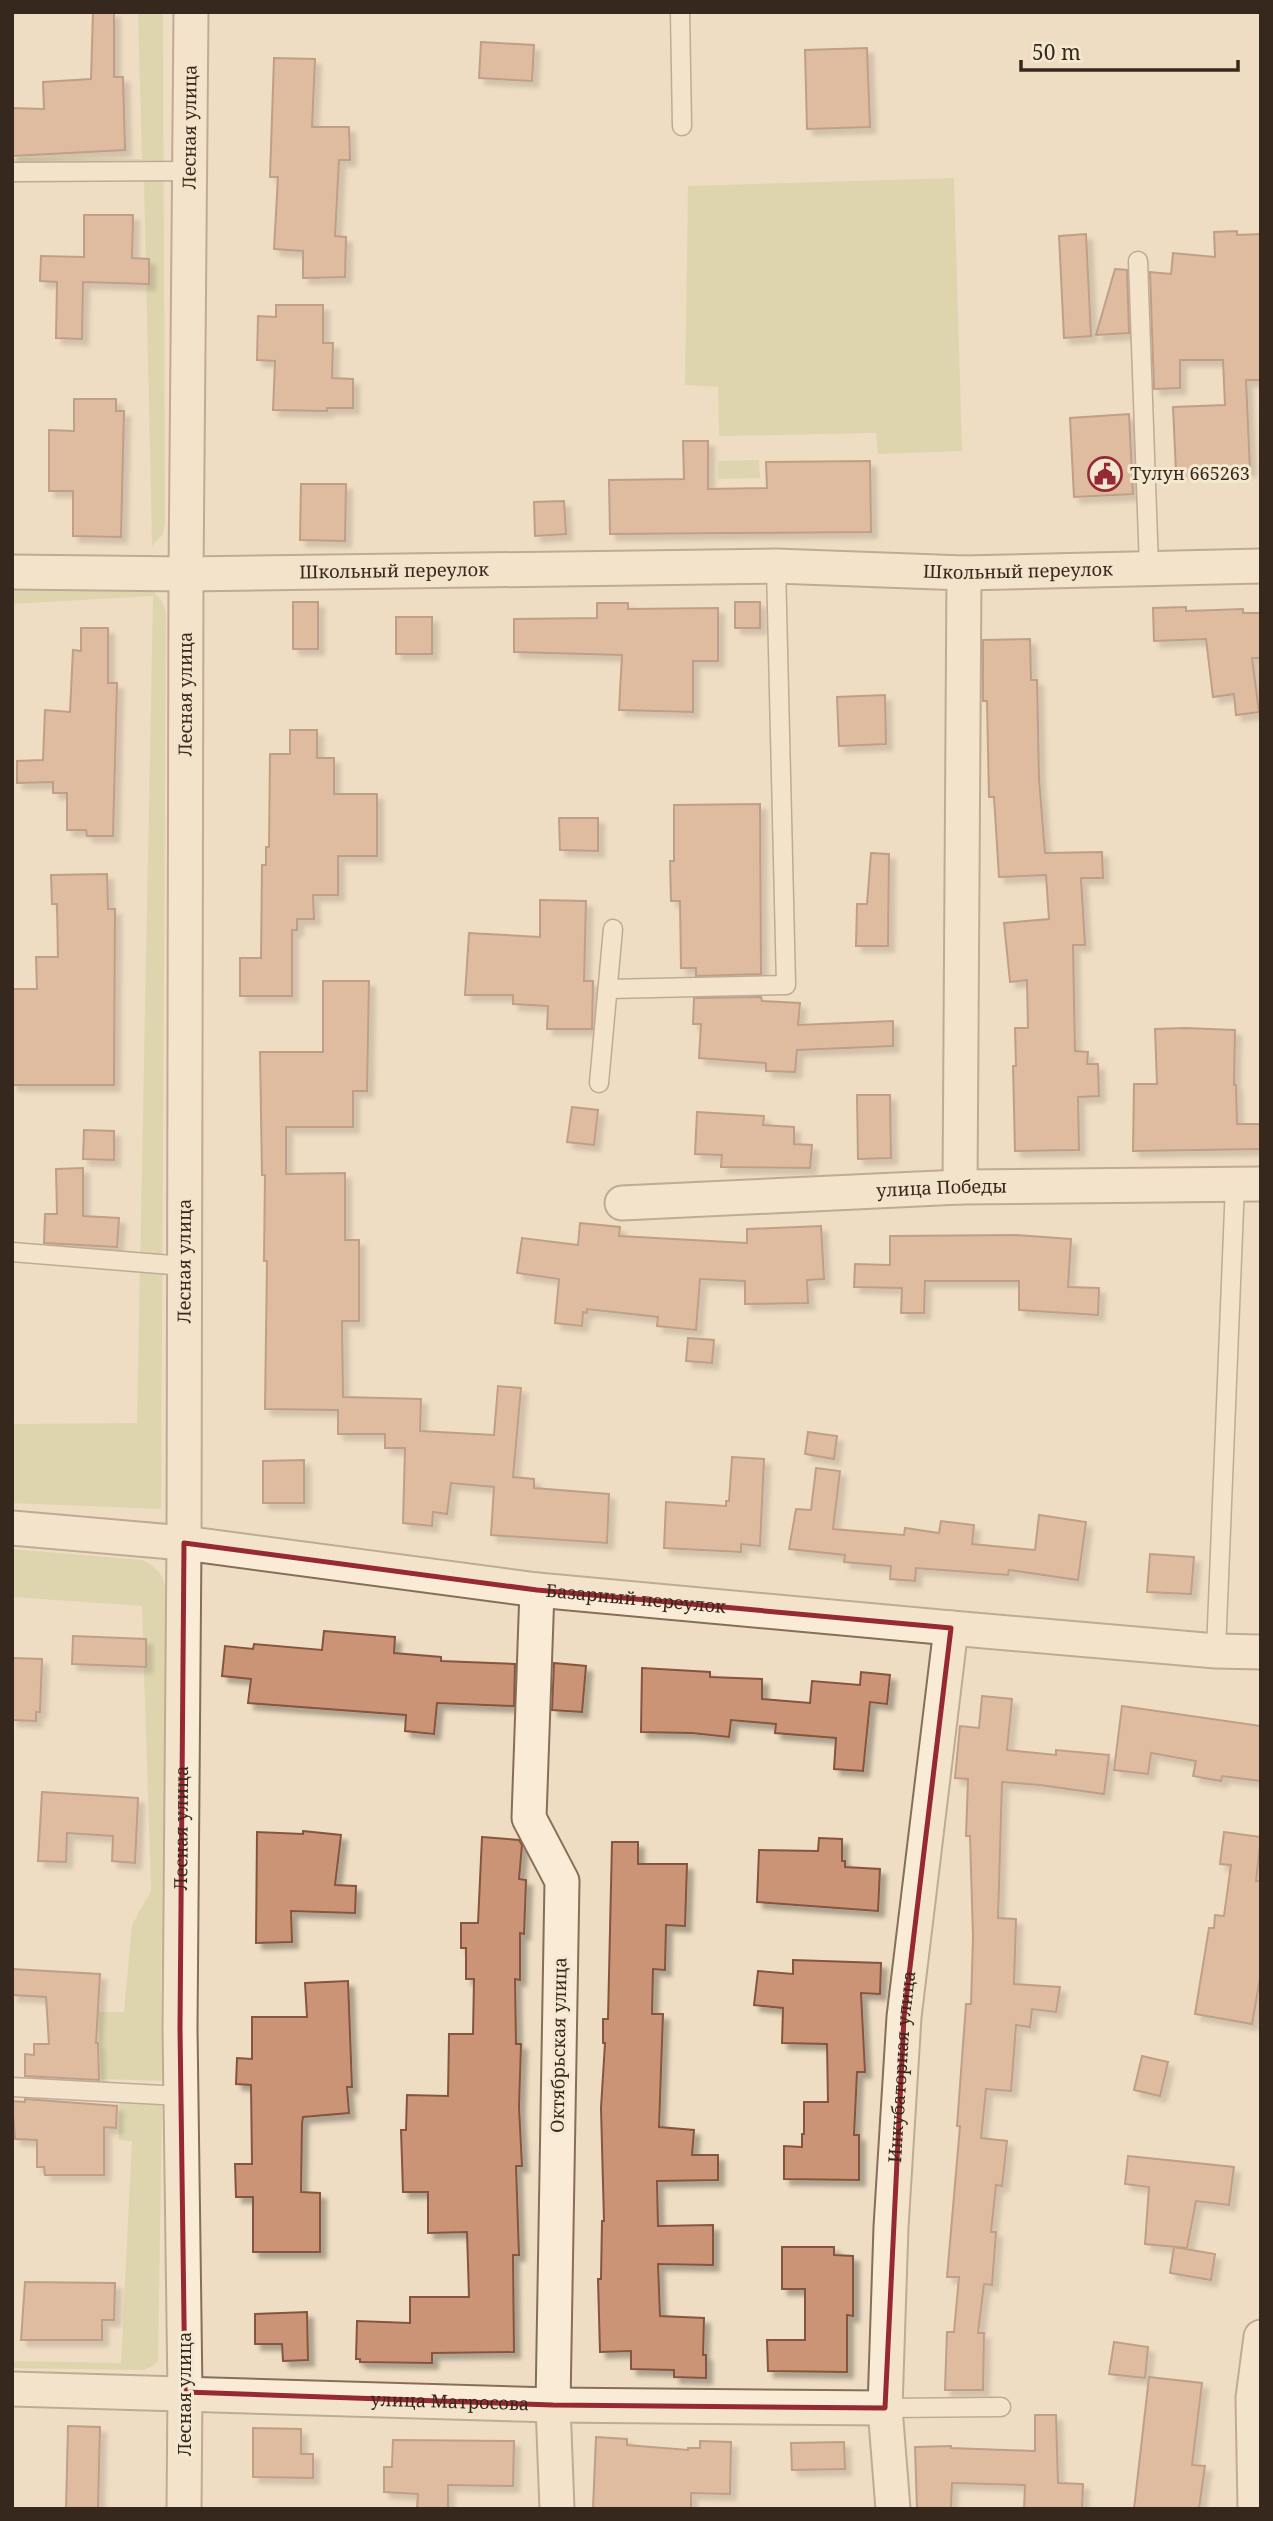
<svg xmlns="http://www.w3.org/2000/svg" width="1273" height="2521" font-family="'Noto Serif',serif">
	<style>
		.green { fill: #cacc96 }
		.building { fill: #cc9477; stroke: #86553f; stroke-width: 2; filter: url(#shadow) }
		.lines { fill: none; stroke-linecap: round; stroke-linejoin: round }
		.service-casing { stroke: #876e59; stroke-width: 21 }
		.minor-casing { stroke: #876e59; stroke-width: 37 }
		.service { stroke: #f9ebd5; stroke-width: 18 }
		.minor { stroke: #f9ebd5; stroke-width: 33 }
		.marked { fill: none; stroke: #962933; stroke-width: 5; stroke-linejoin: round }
		.labels { text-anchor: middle; stroke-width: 6; stroke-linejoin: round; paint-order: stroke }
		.street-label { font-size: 18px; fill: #37281d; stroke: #f5e8d1 }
		.poi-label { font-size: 18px; fill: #37281d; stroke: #f5e8d1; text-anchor: start }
	</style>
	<defs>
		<filter id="shadow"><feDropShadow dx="6" dy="6" stdDeviation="2" flood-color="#0004"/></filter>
	</defs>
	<rect width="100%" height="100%" fill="#eeddc2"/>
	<path class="green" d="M138,12h25l2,512 -2,10 -11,12 -8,-365 -132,2v-25l130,1z
		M954,178l8,273 -84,3 -2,-21 -157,3 -1,-49 -33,-2 3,-199z
		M759,460l1,18 -42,1v-18z
		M12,588l139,1 11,12 4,12 -5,896 -149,-6v-79l125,-1 16,-827 -141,8z
		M12,1549l131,11c23,12 22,22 24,46l-6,385 1,90 -61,-2 -3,-67h26l8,-87 19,-34 -9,-285 -130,-9z
		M119,2102l43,2 -4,256 -4,5 -10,5 -132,-2v-7l109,2 11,-222 -13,-1z"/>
	<path class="building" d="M93,12h21v65h9l2,73 -113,6v-48l32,1 -1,-27 48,-3z
		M481,42l53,3 -2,36 -53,-3z
		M867,48l3,79 -63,2 -2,-79z
		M274,58l41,1 -3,68h37l1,33h-11l-4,76 11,1 -1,40 -42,1v-27l-29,-2 4,-72h-8z
		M84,215h49l-1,43 17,1v25l-66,-2 -1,57 -26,-1 1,-56 -17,-1 1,-25 43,1z
		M1237,231v4l24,-1v146h-15l4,90 -74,2 -3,-65 52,-2 -2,-45h-43v28l-26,1 -4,-117 21,2 2,-21 42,4 -1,-25z
		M1086,234l5,102 -27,2 -5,-102z
		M1115,269l12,1 2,63 -33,2z
		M276,305h47v38h10l-1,35 21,1v29h-26v3l-54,-1 2,-49 -18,-1 1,-44 18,1z
		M74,399h42v12h8l-3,126 -48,-1v-45h-24v-61l25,1z
		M1129,414l4,80 -59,3 -4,-79z
		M683,441h25v48l59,-1 -1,-26 104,-1 1,71 -261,2 -1,-54 75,-1z
		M301,484h45l-1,57 -45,-1z
		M564,501l2,33 -31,2 -1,-34z
		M293,602h25v47h-25z
		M735,602h25v26h-25z
		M597,603h31v6l90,-1v53h-25v51l-74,-2 3,-55 -108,-3v-33l83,-1z
		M1186,607v4l57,-2v4h18v45h-9l7,54 -23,3 -2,-21 -21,3 -7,-58 -52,2 -1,-33z
		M396,617h36v37h-36z
		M81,628h27v55h9l-4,153h-26l-1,-6h-19v-37h-14v-11l-36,1v-22l26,-1 2,-50 25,2 3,-62 8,1z
		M1030,639l1,41h6l2,99 6,74 57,-1 1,26h-22l4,67h-12l2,106 13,1 -1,12h11l1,32 -21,1 1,53 -64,1 -2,-85h3l-1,-38h13l-1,-48 -17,2 -6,-59 45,-4 -3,-44 -47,2 -5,-80h-5l-2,-96h-4v-61z
		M885,695l1,49 -47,2 -2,-49z
		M290,730h27v28h17v36h43v62h-39v39h-25l1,24h-17v11h-5v66h-52v-38h21l1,-93h4v-18h3l1,-93h20z
		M760,804l1,170 -65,2v-8h-15l-1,-67h-9l-1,-40h4v-56z
		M559,818h39v33l-38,-1z
		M871,853l18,1 -1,92h-32l1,-42h10z
		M107,874l1,35h7l-1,176h-102v-96h25l-1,-32h22l-1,-53h-5l-1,-29z
		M540,900l46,1 -2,80h9l-1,48h-45l1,-23 -35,-2v-9h-48l4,-62 71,4z
		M323,981h46l-2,110h-14v36h-67v47l59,-1v67h14v81h-17l1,76 78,2 -1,32 74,4 4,-49 23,2 -8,89 21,2v9l75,6 -2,49 -116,-8 3,-48 -43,-4 -4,31 -14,-2 -1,14 -29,-3 2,-75h-20v-14h-47v-24l-73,-1 2,-148h-3l1,-86h-3l-2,-123h63z
		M761,997l1,4 38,2 -2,22 95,-4v25l-96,4 -2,22 -29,-1v-8l-67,-5 2,-34h-8l1,-26z
		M1185,1028l50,2 -1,55h2l1,39h24v25l-128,2 1,-67h23l-2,-55z
		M857,1095h33l1,63 -33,1z
		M572,1107l26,3 -4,35 -27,-3z
		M697,1112l67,4 -1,9 31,2v17l18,1 -2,23 -89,-1 1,-12 -27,-1z
		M84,1130l30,1v29l-31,-1z
		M83,1168v48l36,2 -2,29 -73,-4 1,-29h12l-1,-45z
		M580,1223l40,4 -1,9 128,7v-14l74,-3 3,53 -17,1 1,23 -63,1v-23l-45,-2 -4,51 -39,-4 1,-9 -71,-8v4l-4,-1 -1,14 -27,-3 4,-44 -42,-6 5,-35 56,7z
		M1016,1235l55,4 -3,48 31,1 -1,27 -79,-5v-29h-94l-1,32h-23l1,-25 -48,-1 1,-23 35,1v-29z
		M688,1338l26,2 -2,23 -26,-2z
		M808,1432l29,4 -3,23 -29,-5z
		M732,1457l32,2 -4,87 -19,-2v8l-77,-4 2,-46 60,4v-5h3z
		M304,1460v43h-41v-42z
		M816,1468l24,3 -7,58 71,6 1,-7 34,5 2,-12 33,4 -2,19 63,6 4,-35 47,7 -8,58 -69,-10 -1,5 -92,-7 -1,13 -25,-2 1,-13 -47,-4 1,-7 -56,-6 7,-40 15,1z
		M1150,1554l44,3 -3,37 -44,-2z
		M324,1631l71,6 -1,16 47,4v4l74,3 -1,42 -77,-3 -3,31 -29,-3 1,-16 -158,-12 3,-24 -29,-3 3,-30 28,3 1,-5 68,6z
		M73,1636l73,3v28l-74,-3z
		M12,1658l30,1 -2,53h-4v9l-24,-1z
		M554,1663l32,3 -4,46 -30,-2z
		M642,1668l68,4v5l52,2v20l48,4 2,-22 48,4 1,-13 29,3 -3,29 -17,-2 -7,69 -29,-2 2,-31 -61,-5 1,-9 -45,-4 -2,17 -37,-4 -51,-1z
		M982,1696l30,3 -5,51 49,5v-5l53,5 -5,39 -64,-9 -38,-3 -4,136 18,1 -2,65 46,3 -4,25 -24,-3 -2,18 -14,-2 -5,66 -25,-2 -5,49 26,3 -5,45 -6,-1 -5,47h5l-4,53 -8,-1 -6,49h6l-1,57h-38l2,-58h7l5,-55h-12l13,-151h-3l9,-122h5l2,-67 -3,-101h-4l2,-57 -13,-1 5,-52 19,2z
		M1122,1706l139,20v55l-39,-5 -1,5 -28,-5 3,-15 -45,-8 -3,21 -34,-4z
		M42,1792l96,6 -3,65 -23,-2 1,-25 -46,-3 -1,29 -28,-1z
		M303,1831l38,4 -6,50 21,1 -1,27 -64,-2 1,31 -36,1 1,-111 46,2z
		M1224,1832l37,5 -5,44h5v92l-9,51 -57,-10 14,-86h5l1,-13 9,1 7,-51 -11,-1z
		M482,1837l37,3 3,5 -3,34 7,1 -2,54 -4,-1v47l-5,-1 1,65h5l-2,63 3,59h-6l3,89h-6l1,97 -82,1v10l-72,-1v-3h-4l1,-38 53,2v-26h59l-2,-65 -39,1v-41h-25l-2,-62h5l1,-35 41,1 1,-62h24l1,-55h-8v-31h-5v-25h17z
		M819,1838l23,1v22h3v6l35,2 -2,42 -121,-9 2,-52 59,1z
		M612,1842h26v22h49l-2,62 -19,-1 -1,45 -12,-1 -1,45h11l-4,113 35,3 -2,25h26v25l-61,1 1,45 55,-1v40l-55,-1 2,52 44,2 -1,37h3v23l-32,-1v-7l-43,-1v-18l-31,1 -2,-73h3l1,-58h2l-3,-113 4,-65h-2v-24h5z
		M793,1960l88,3 -1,31 -19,-1 4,79h-8l-3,63h5v45l-75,-1v-33l18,1v-13h2v-32h24l-1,-58 -45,-1 1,-35 -29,-3 4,-34 35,3z
		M12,1969l88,5 -4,69h2l1,37 -74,-4v-22l9,1v-11h15l-3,-47 -34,-2z
		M348,1981l4,106h-5l2,26 -46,4 -1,7 -1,68 19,1v59h-67v-55h-17l-1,-33h17l-1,-79 -15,-1 1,-26 15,1v-42h55l-2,-34z
		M1142,2056l26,6 -8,34 -26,-6z
		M25,2099l92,7 -1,22 -12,-1v48h-59l-1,-8h-7v-27l-22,-1 -3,-38 13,1z
		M1128,2156l106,11 -5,38 -33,-4 -9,47 -42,-4 4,-57 -24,-3z
		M782,2247h52v8l19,1v60l-6,-1v57l-79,-1 -1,-31h38v-51h-23z
		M1174,2247l41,7 -4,26 -41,-7z
		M25,2282l90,1 -1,37h-12v20h-81z
		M307,2312l1,48 -25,1 -1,-17h-27v-30z
		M1114,2342l34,5 -3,31 -36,-4z
		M1149,2377l53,6 -10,82 13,1 -6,43h-65z
		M1035,2415h21l2,68 25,1 -1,25h-58l1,-24 -73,-2 -1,26h-34l-2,-62 36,-1v2l84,3z
		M68,2426l32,1 -2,82h-32z
		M253,2428l48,1v25h12v24l-60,-1z
		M596,2437l31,2v6l61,5v-2h12v-7l31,1 -1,52 -39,-1v16h-98z
		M393,2440l121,1 -1,45 -65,-1v24h-31l1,-15 -34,-2v-25h8z
		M844,2442l1,27 -53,1 -1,-27z"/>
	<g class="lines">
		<g class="service-casing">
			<path id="service" d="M680,12l2,114
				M12,172l177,-1
				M1138,261l11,306
				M609,989l177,-4 -10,-419
				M599,1083l14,-154
				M12,1252l172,14
				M1216,1651l19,-467
				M12,2087l169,9
				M885,2408l116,-1"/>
		</g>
		<g class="minor-casing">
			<g id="minor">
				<path id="s1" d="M12,572l174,2 590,-8 188,7 297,-7"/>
				<path d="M960,1187l4,-614"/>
				<path id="s2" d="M622,1203l338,-16 301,-3"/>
				<path id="s3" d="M12,1528l172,15 353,47 414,38 265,23 45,1"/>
				<path d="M537,1590l-8,228 33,63 -9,524 4,104"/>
				<path id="s4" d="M12,2389l541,16 332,3"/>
				<path id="s5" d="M184,2509l1,-117 -5,-364 4,-485 2,-969 5,-562"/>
				<path id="s6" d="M893,2509l-8,-101 6,-181 13,-210 47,-389"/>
				<path d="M1255,2509l-2,-111 8,-61"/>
			</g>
		</g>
		<use href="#service" class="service"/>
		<use href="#minor" class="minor"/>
	</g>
	<path d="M0 0H1273V2521H0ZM184,1543l353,47 414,38 -47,389 -19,391 -332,-3 -368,-13 -5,-364z" fill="#eeddc2" fill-opacity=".55" fill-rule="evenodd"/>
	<path class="marked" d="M184,1543l353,47 414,38 -47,389 -19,391 -332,-3 -368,-13 -5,-364z"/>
	<defs>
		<g id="civic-ring" transform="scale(1.75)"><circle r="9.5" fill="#f5e8d1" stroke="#962933" stroke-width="1.5"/><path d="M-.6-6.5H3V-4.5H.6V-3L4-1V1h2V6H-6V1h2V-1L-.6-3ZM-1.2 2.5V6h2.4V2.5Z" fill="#962933"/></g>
	</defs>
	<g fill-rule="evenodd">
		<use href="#civic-ring" x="1105" y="474"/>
	</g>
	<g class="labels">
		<g class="street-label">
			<text dy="6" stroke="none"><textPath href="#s5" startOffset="2382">Лесная улица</textPath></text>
			<text dy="6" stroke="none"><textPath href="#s1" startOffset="1006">Школьный переулок</textPath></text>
			<text dy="6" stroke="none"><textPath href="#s1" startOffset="382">Школьный переулок</textPath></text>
			<text dy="6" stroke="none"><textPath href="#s5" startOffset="1815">Лесная улица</textPath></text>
			<text dy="6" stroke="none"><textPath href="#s2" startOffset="320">улица Победы</textPath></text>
			<text dy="6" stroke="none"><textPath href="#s5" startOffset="1248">Лесная улица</textPath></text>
			<text dy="6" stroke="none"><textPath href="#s3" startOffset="628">Базарный переулок</textPath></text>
			<text dy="6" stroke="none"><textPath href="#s5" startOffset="681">Лесная улица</textPath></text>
			<text transform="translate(559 2045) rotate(-89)" y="6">Октябрьская улица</text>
			<text dy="6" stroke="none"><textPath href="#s6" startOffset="443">Инкубаторная улица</textPath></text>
			<text transform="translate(185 2394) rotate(-90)" y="6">Лесная улица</text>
			<text dy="6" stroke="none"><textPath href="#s4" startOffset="438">улица Матросова</textPath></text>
		</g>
		<g class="poi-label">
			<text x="1130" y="480">Тулун 665263</text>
		</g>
	</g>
	<rect width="1273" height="2521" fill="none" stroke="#37281d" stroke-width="28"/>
	<path d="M1021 60v10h217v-10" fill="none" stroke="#37281d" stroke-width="3.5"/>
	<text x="1032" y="60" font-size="21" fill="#37281d" stroke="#f5e8d1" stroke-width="5" paint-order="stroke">50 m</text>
</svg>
